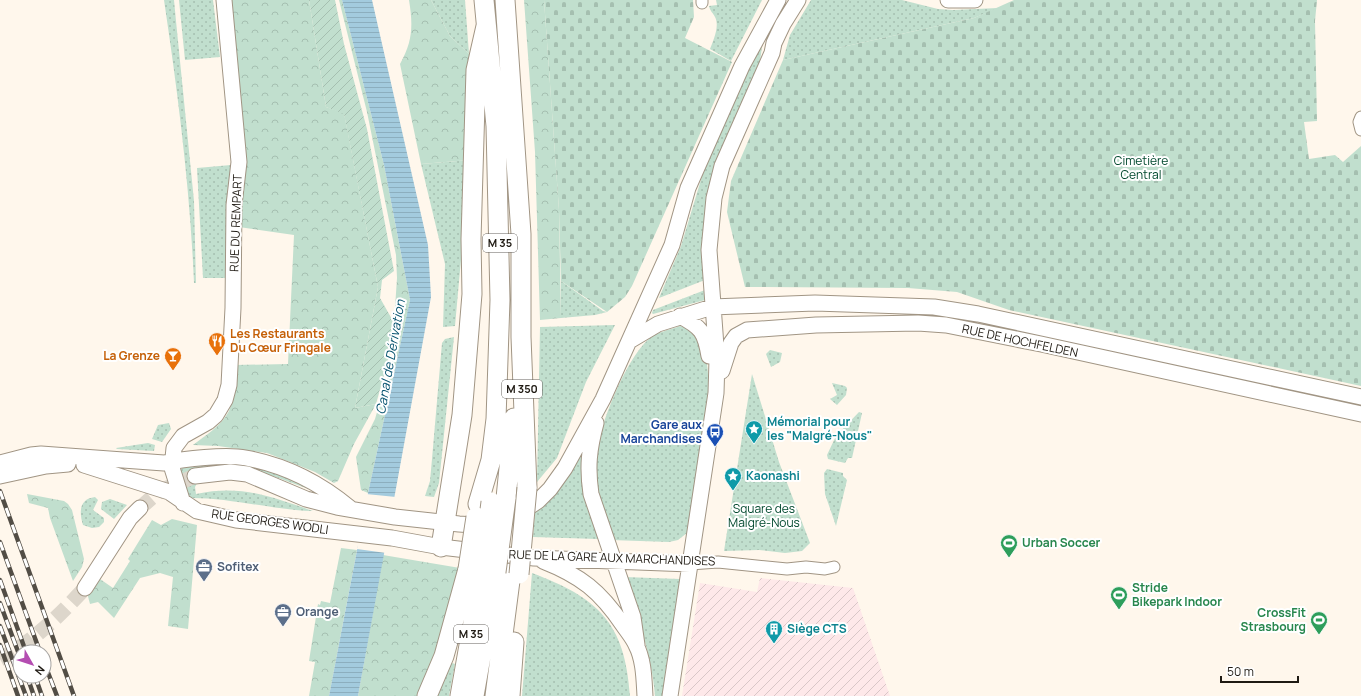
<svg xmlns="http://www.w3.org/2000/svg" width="1361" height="696" font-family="Manrope,sans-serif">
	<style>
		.industrial { fill: url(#industrial-furrows) }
		.grass { fill: url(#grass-dots) }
		.forest { fill: url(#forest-crowns) }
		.cemetery { fill: url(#cemetery-stones) }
		.garden { fill: url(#garden-furrows) }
		.water { fill: url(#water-rules) }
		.pier { fill: #fff7ec }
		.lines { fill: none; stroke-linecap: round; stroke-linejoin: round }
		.secondary-tunnel { stroke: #ddd6cb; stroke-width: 15; stroke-dasharray: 15 8; stroke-linecap: butt }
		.street-casing { stroke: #a19584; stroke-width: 13 }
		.secondary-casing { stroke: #a19584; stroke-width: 17 }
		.highway-casing { stroke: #a19584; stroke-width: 21 }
		.street { stroke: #fff; stroke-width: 11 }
		.secondary { stroke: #fff; stroke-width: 15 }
		.highway { stroke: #fff; stroke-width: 19 }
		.rail-casing { stroke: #524d45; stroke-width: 4.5 }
		.rail { stroke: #fff; stroke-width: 3; stroke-dasharray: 9; stroke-linecap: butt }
		.highway-bridge-casing { stroke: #a19584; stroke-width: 21; stroke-linecap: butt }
		.highway-bridge { stroke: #fff; stroke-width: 19 }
		.labels { text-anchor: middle; stroke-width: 4; stroke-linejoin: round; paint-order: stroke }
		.shield { fill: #fff; stroke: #625f5a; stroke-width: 1 }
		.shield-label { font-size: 11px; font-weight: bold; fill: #1f1a13 }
		.park-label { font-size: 12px; fill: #00482d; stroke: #fff }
		.street-label { font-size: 12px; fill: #1f1a13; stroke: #fff }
		.food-label { font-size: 12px; font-weight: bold; fill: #c56008; stroke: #fff; text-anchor: start }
		.culture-label { font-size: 12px; font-weight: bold; fill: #0d838f; stroke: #fff; text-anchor: start }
		.transit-label { font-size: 12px; font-weight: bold; fill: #164399; stroke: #fff; text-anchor: end }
		.leisure-label { font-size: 12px; font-weight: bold; fill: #27864d; stroke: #fff; text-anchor: start }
		.service-label { font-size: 12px; font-weight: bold; fill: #4e5e75; stroke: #fff; text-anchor: start }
		.water-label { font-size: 13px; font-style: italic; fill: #04516d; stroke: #fff }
	</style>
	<defs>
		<pattern id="industrial-furrows" width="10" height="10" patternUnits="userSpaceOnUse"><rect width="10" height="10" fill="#fee8e9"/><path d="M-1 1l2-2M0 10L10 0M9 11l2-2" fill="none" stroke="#d9c6c7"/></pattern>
		<pattern id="grass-dots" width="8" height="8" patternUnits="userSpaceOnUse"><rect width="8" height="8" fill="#c1dfce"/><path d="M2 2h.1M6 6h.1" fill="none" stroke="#a5bfb0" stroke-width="1.8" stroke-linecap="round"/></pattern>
		<pattern id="forest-crowns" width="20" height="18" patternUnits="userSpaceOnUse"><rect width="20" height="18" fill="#c1dfce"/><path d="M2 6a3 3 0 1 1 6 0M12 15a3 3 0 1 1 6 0" fill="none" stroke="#a5bfb0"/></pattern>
		<pattern id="cemetery-stones" width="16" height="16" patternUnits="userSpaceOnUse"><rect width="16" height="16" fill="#c1dfce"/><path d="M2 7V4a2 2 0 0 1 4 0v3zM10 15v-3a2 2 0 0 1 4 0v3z" fill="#a5bfb0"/></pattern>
		<pattern id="garden-furrows" width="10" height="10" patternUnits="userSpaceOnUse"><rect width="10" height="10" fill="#c1dfce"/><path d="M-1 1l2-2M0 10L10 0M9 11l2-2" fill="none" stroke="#a5bfb0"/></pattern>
		<pattern id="water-rules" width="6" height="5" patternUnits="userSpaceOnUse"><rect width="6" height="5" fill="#a3cbde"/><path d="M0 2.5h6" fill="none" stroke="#8caebe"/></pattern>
	</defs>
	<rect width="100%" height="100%" fill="#fff7ec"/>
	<path class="industrial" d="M760,578l93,10 37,108h-208l18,-113 57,9z"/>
	<path class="grass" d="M164,0h10l2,21 18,180 2,82h-2c-4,-95 -16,-189 -30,-283z
		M179,0h34l7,57 -35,3z
		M431,0h34l4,54 -19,-18z
		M716,0h46l-31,61 -21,-12c3,-8 10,-23 5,-32 -2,-4 -5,-6 -6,-11l8,-1z
		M811,0h91l36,9 15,1 45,-2 -24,10 -191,42 7,-25z
		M763,39l-4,30 -32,71 -22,140 -46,18 22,-52 22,-73 24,-59z
		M470,160l-15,166 -12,1 2,-63 -24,-100z
		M231,165l-4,30 -1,83h-23l-6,-110z
		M561,281l42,30 4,1 -12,3 -34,3z
		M705,290v10l-52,14 -1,-1 1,-3z
		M615,325l-29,57 -29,76 -20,24 3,-155z
		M680,326l12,3c4,8 10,16 13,25 12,46 -10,130 -18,179l-9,7 -9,2 -58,-2c-8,-23 -20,-52 -17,-77 3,-31 31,-104 55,-124 8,-7 20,-9 31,-13z
		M454,337l-15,146 -5,14 -9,-1 5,-15 2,-22 10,-116 3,-4z
		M770,350l12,3 -2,9 -9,5 -5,-13z
		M752,374l27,88 31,81 -8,8 -17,2 -26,-3 -35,1z
		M832,383l13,3 2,2 -1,7 -9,10 -7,-6 7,-4z
		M859,412l3,1 -10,45h-4l-3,5 -17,-4 -1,-4 9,-19z
		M169,423l2,6 -9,13 -10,-3 6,-14z
		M148,443l7,2 -1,6 -37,-2 -1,-1z
		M582,451l1,37 15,51 -65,-2 2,-26z
		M209,462h30l35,9 47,22c-32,-10 -66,-27 -99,-28 -11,0 -21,3 -31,6l7,10 -3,6 1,7c46,-10 75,3 117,17 -42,-1 -84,-14 -126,-13l-7,-27 3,-4z
		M827,469l16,4v3l4,4 -11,46 -11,-32 -1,-21z
		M95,497l3,3 -5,10 11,8v4l-5,5 -7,1 -9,-3c-4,-13 -4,-26 12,-28z
		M110,499l17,6 -13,14 -13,-10 1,-7z
		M532,573c66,25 93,49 98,123h-108z
		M624,577l56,2 -18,117h-7c-3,-42 -18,-80 -31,-119z
		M449,662l6,2 -6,32h-14z"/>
	<path class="forest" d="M229,0h80l17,107 18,6 34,174 -23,121 21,-4 -22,40 -16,37 -4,2 -19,-11 -48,-19 -49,-7 -25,-1c12,-9 29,-20 36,-34 6,-14 5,-32 6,-46l53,-1 6,-129 -55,-8z
		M339,0h3l42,165 26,135 -42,193 -7,-3 -5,-33 19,-38 26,-89 -6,-22 2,-30 -1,-23 -29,-143z
		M409,0h22l19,36 19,18 1,106 -49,4 -21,-100c13,-23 13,-39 9,-64z
		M524,0h20l15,210 2,108 -21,2 -5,-168z
		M27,494l37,7 4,3 4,6 12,49 -2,8 -9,14 -23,-63 -2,-10 -19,-5z
		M172,519l25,6 -9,104 -20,-3 5,-49 -13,-4 -20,5 -26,40 -16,-16 -8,2 -4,-15 5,3 9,-13 13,9 17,-27 -2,-2 24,-39 9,5z
		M341,548l16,2 -28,146h-20l6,-34 -6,-1 9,-57 2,1 1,-4 9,2z
		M383,555l77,13 -12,55 -30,73h-60z"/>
	<path class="cemetery" d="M544,0h149l1,17 -9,21 47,24 -100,224 -7,11 -18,15 -46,-31 -2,-71z
		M1014,0h303l-2,21 2,100 -13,1 5,37 26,-4 8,7 18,-16v240l-352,-76 -52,-18 -49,-4 -163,-1 -18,-75 4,-31 52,-121 191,-42z"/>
	<path class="garden" d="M309,0h26l9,44 23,85 27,142 -12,9 -2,18 17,30 -21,76 -21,4 23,-121 -34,-173 -18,-7z"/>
	<path class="water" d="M342,0h30l56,245 3,52 -73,399h-29l39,-203 42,-193 -26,-135z"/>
	<path class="pier" d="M366,494l30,3 -10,56 -29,-4z"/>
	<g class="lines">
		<path class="secondary-tunnel" d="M140,508l18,-16 37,-16
			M0,659c34,-18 59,-43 85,-71"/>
		<g class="street-casing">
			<path id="street" d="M702,0v3
				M1361,117l-2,5 2,8
				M690,564l28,-2 69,7 19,-2 19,2 9,-2"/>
		</g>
		<g class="secondary-casing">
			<path id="secondary" d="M948,0h27
				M680,316c21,11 25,16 29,40
				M631,340l27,-16 54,-17 103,-4 119,4 44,7 383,83
				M722,371l9,-28 5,-7 11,-6 69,-5 102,-2 28,2 95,19 320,70
				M596,423c-7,26 -9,44 -5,71l42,123 4,28
				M0,463l31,-8 10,-1 123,9c20,-4 61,-9 82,-5 38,7 74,25 104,50
				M84,465l85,27 28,19 39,9 156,18 49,9 93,11 156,6
				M0,476l46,-10 22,-2
				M195,476l35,-4 17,2 59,25 31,8 58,10 64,7 14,1 24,-4 26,-10 15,-10 12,-12 15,-21 38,-69 69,-154 16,-57 54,-122 36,-66
				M183,503l-11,-35 2,-20 9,-12 25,-14 8,-7 9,-15 4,-15 4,-77 1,-103 5,-43 -15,-162
				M543,561c38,15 57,30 80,64 4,6 10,13 13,20 8,15 8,35 9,51
				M85,588l45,-70 10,-10
				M670,696l46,-303 1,-33 -8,-110 5,-52 8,-32 50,-113 2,-10 9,-19 15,-24"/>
		</g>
		<g class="highway-casing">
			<path id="highway" d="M505,0l16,234v103l6,151
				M506,498l8,-80
				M478,504l13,-44 5,-41 4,-119 -4,-174 -12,-126
				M441,547l21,-132 10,-121 -1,-55 5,-169 10,-44
				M427,696l17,-40 24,-87
				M460,696l22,-124
				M474,696l22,-124
				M495,696l16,-123
				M510,696l4,-54"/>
		</g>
		<use href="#street" class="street"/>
		<use href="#secondary" class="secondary"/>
		<use href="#highway" class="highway"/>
		<g class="rail-casing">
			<path id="rail" d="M0,491l74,205
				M0,542l40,110
				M0,580l26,72
				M0,603l20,54
				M0,626l26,70
				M0,645l18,51
				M44,662l13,34
				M27,676l7,20
				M35,676l7,20"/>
		</g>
		<use href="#rail" class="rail"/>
		<g class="highway-bridge-casing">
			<path id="highway-bridge" d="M468,569l8,-52
				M482,572l9,-70
				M496,572l10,-74
				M519,574l8,-86"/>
		</g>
		<use href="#highway-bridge" class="highway-bridge"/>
	</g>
	<defs>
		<g id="restaurant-pin" transform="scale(0.9)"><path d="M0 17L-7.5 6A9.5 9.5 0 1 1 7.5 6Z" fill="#e8710a" stroke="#fff"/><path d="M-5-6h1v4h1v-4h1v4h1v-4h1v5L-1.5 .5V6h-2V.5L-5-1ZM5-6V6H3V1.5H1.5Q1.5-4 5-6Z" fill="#fff"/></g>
		<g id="bar-pin" transform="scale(0.9)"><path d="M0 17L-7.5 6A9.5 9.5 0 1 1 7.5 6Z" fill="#e8710a" stroke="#fff"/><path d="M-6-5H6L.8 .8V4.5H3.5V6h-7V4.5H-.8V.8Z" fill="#fff"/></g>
		<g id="sight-pin" transform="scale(0.9)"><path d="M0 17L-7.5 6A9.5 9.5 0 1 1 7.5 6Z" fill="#0f9aa8" stroke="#fff"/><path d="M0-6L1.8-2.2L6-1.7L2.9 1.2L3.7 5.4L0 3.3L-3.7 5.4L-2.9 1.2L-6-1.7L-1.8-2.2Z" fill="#fff"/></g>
		<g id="bus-pin" transform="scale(0.9)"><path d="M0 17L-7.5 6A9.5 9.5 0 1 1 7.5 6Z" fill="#1a4fb4" stroke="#fff"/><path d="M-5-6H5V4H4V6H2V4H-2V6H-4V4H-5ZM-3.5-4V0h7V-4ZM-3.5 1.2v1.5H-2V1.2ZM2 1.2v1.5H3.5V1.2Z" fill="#fff"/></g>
		<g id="stadium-pin" transform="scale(0.9)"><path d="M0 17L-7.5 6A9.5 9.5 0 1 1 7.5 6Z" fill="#2e9e5b" stroke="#fff"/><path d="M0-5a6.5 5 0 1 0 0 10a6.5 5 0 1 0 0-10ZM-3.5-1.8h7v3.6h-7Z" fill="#fff"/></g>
		<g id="office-pin" transform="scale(0.9)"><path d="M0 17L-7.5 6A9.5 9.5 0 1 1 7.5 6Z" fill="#5c6f8a" stroke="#fff"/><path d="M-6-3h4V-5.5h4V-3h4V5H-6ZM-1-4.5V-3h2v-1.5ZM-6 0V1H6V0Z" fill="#fff"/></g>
		<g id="building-pin" transform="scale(0.9)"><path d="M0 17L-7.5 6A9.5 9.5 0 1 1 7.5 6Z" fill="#0f9aa8" stroke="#fff"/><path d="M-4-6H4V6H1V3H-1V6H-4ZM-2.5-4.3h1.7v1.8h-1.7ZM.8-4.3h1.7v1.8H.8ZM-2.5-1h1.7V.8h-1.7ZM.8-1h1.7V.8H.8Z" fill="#fff"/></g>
	</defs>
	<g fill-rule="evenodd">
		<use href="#restaurant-pin" x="217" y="341"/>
		<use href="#bar-pin" x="173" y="356"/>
		<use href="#sight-pin" x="754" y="429"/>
		<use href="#bus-pin" x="715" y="432"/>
		<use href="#sight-pin" x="733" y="476"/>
		<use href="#stadium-pin" x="1009" y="543"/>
		<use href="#office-pin" x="204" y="567"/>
		<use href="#stadium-pin" x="1119" y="595"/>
		<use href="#office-pin" x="283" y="612"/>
		<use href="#stadium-pin" x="1319" y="620"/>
		<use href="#building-pin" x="774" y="629"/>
	</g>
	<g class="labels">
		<g class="shield">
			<rect x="483" y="234" width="34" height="18" rx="3"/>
			<rect x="502" y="380" width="40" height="18" rx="3"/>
			<rect x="454" y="625" width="34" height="18" rx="3"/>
		</g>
		<g class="shield-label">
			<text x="500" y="247">M 35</text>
			<text x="522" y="393">M 350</text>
			<text x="471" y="638">M 35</text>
		</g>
		<g class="park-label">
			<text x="1141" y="165">Cimetière<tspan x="1141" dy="14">Central</tspan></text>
			<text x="764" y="513">Square des<tspan x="764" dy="14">Malgré-Nous</tspan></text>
		</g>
		<g class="street-label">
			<text transform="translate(236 223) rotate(-88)" y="4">RUE DU REMPART</text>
			<text transform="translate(1020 341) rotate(12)" y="4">RUE DE HOCHFELDEN</text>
			<text transform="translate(270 522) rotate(8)" y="4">RUE GEORGES WODLI</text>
			<text transform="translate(612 558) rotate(2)" y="4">RUE DE LA GARE AUX MARCHANDISES</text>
		</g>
		<g class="food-label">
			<text x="230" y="338">Les Restaurants<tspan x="230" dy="14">Du Cœur Fringale</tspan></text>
			<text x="160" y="360" text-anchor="end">La Grenze</text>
		</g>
		<g class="culture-label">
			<text x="767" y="426">Mémorial pour<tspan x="767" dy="14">les "Malgré-Nous"</tspan></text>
			<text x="746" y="480">Kaonashi</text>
			<text x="787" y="633">Siège CTS</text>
		</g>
		<g class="transit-label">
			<text x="702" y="429">Gare aux<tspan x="702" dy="14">Marchandises</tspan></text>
		</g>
		<g class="leisure-label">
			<text x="1022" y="547">Urban Soccer</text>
			<text x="1132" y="592">Stride<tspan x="1132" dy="14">Bikepark Indoor</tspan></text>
			<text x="1306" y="617" text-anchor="end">CrossFit<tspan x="1306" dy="14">Strasbourg</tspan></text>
		</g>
		<g class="service-label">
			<text x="217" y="571">Sofitex</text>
			<text x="296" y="616">Orange</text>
		</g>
		<g class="water-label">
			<text transform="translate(390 357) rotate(-80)" y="5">Canal de Dérivation</text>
		</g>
	</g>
	<g transform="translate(32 664) rotate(129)"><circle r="19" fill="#ffffff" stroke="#a5a3a1"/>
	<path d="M0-3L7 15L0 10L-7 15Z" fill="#b44db1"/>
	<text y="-6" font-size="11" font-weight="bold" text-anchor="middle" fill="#1f1a13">N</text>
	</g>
	<path d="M1221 676v6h77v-6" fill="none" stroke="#1f1a13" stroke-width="2"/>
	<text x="1227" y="676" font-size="12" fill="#1f1a13" stroke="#ffffff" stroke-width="3" paint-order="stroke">50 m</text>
</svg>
